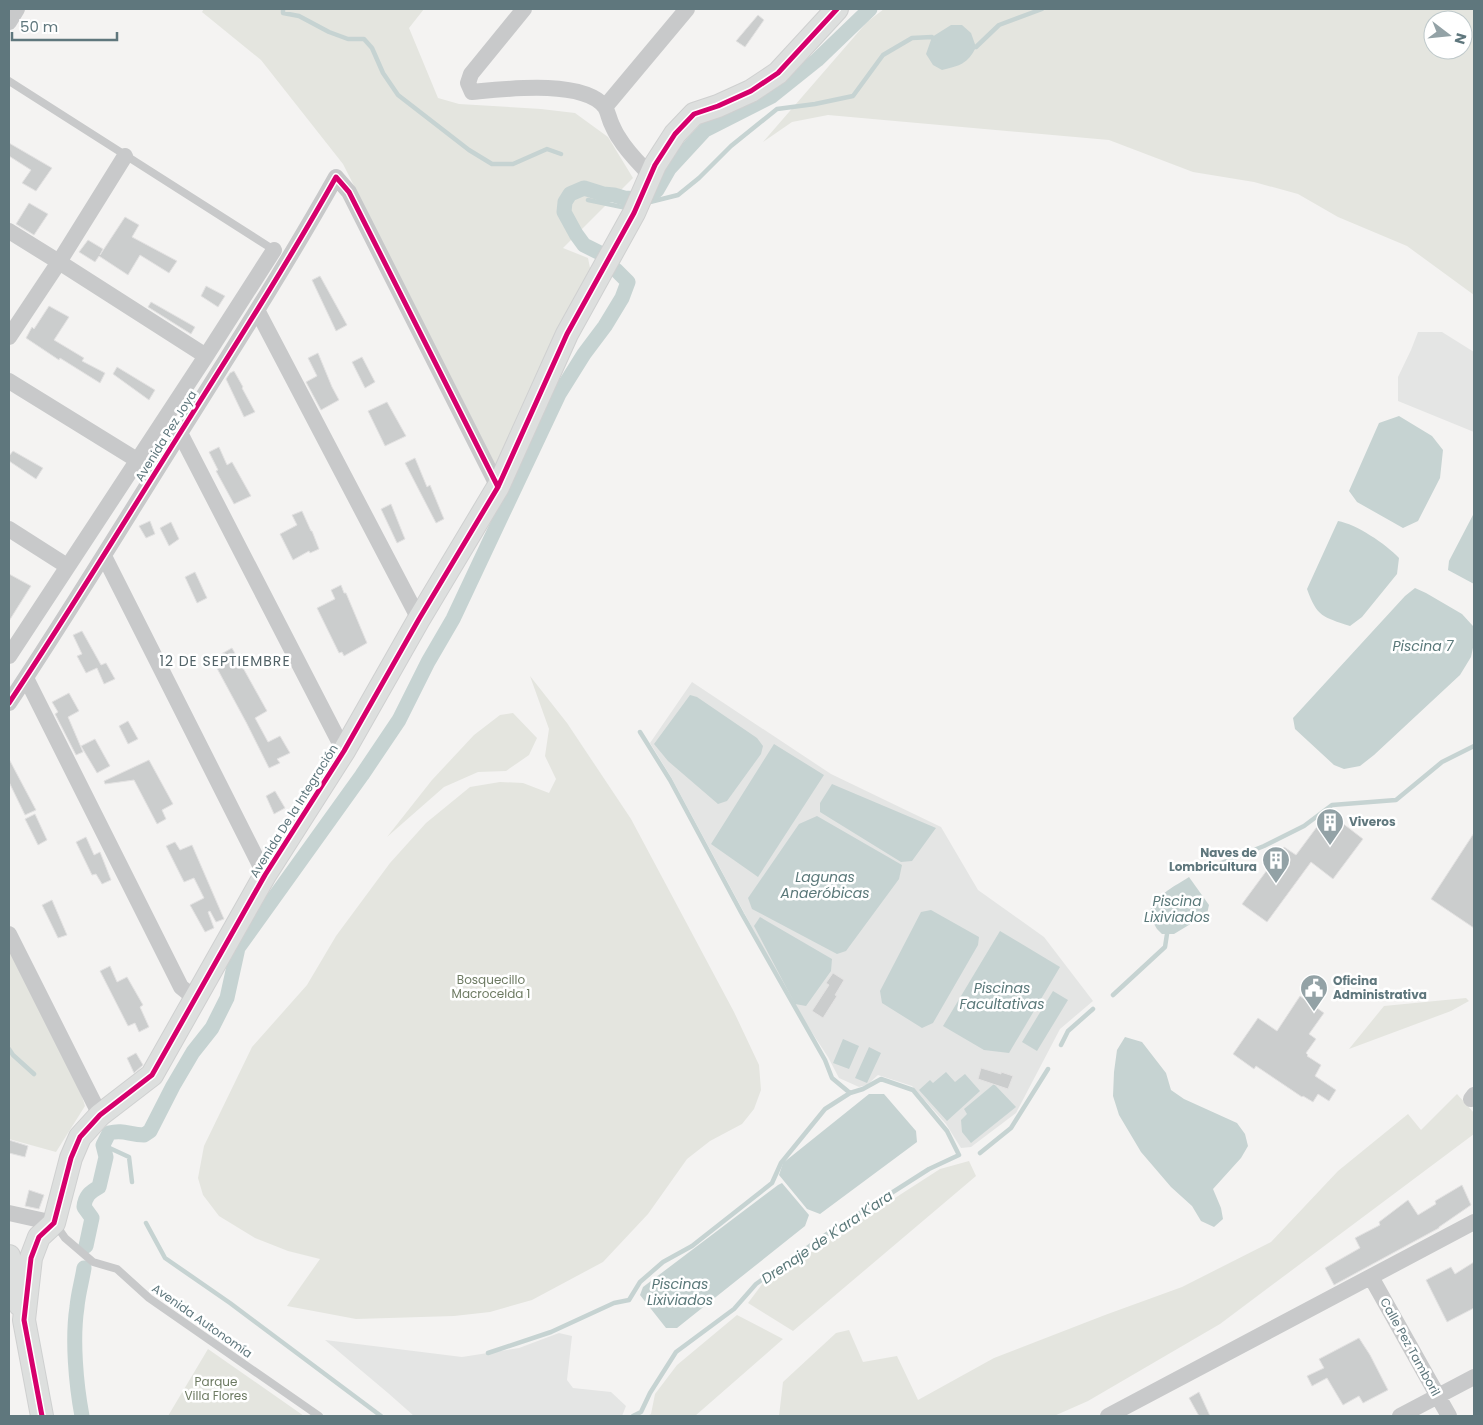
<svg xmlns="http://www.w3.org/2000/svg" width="1483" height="1425" font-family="Poppins,sans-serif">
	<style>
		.built { fill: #e4e5e4 }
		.green { fill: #e4e5df; fill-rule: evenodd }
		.water { fill: #c6d3d2 }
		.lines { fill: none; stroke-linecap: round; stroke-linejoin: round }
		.stream { stroke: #c6d3d2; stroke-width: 4.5 }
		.canal { stroke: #c6d3d2; stroke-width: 15 }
		.building { fill: #cbcdcd; stroke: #e3e2e2 }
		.secondary-casing { stroke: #cfd0d0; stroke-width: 24 }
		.lane { stroke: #c8c9ca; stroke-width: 8 }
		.street { stroke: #c8c9ca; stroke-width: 16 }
		.secondary { stroke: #dddfde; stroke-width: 22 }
		.cycleway-casing { stroke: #fff; stroke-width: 8 }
		.cycleway { stroke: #d6006c; stroke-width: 5 }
		.labels { text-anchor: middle; stroke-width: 5; stroke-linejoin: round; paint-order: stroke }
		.street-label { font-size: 12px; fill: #5f777d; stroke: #fff }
		.poi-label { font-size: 12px; font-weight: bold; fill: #5f777d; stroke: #fff; text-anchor: start }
		.park-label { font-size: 12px; fill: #6d7a62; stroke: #fff }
		.water-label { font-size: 14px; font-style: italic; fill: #5a7879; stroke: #fff }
		.neighbourhood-label { font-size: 14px; letter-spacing: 1px; fill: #526368; stroke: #fff }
	</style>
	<rect width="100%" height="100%" fill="#f4f3f2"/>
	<path class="built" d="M1418,332h24l32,20v80l-76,-31v-24l13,-27z
		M692,682l139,92 110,53 37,63 66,47 49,64 -33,28 -44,84 -45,34 -10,1 -15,-24 -34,-38 -34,-11 -11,10 -8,2 -20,-9 -11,-21 -34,-52 -123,-228 -21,-34z
		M559,1333l13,3 -5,44 6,8 38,4 15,14 -4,10h-208l-26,-23 -63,-53 137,17 57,-9z"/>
	<path class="green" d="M204,9h220l-15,19 29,70 21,6 82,5 34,4 33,24 25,41 -70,70 25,10 3,15 -92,199 -156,-308 -82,-104 -59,-48z
		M884,9h590v286l-67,-49 -69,-29 -40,-23 -44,-12 -61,-10 -84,-32 -281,-25 -36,7 -29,20 104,-120zM1433,20h30v30h-30z
		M530,676l37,47 64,96 103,193 25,53 2,25 -7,19 -12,15 -32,17 -23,18 -39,55 -45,48 -71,38 -42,12 -36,4 -98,3 -69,-13 33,-47 -32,-8 -33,-13 -36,-22 -16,-21 -5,-17 6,-32 48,-99 55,-62 29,-49 54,-73 36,-40 44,-36 30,-5 23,1 26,10 7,-14 -11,-23 4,-27z
		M513,713l24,25 -8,17 -23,16 -28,1 -34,15 -57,50 45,-57 42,-45 26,-20z
		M9,937l68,144 8,25 -29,46 -47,-13z
		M1466,998l3,3 -18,10 -102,38 35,-43z
		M1457,1094l17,19v21l-254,190 -132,77 -34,15h-275l4,-34 53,-49 13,-3 14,32 34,-6 21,44 76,-42 111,-43 77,-28 89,-45 67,-71 70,-57 13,16z
		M969,1161l7,15 -183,155 -45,-28 15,-20 177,-114z
		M737,1315l46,24 -88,77h-48l4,-2 4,-20 22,-29z
		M208,1349l96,67h-136z"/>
	<path class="water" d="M951,25h11l9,8 5,14c-8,17 -17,19 -34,23l-9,-5 -7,-11 6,-17z
		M1399,416l33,20 11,14 -3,28 -22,43 -15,7 -46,-26 -8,-11 30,-68z
		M1474,513v71l-26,-14 1,-9z
		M1338,521c18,3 48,23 61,37l-2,16 -35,43 -12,9c-27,-9 -33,-9 -43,-37z
		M1415,588l11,5 36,21 11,12 1,17 -3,14 -11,18 -86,80 -14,11 -16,3 -10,-4 -39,-36 -2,-11 112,-122z
		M690,695l7,2 60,41 6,8 -2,8 -34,47 -9,3 -50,-43 -14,-17z
		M774,744l50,31 -66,102 -47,-33z
		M832,784l104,44 -24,33 -11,1 -81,-50v-9z
		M817,816l85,49 -3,14 -53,72 -9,3 -85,-45 -4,-11 51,-74z
		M1189,877l20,28 -2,9 -33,20h-12l-5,-5 -9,-15c10,-20 22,-25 41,-37z
		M931,910l48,27 -1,8 -45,78 -11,5 -40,-25 -2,-12 41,-79z
		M760,917l72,42 -1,12 -25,35 -11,-2 -41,-78z
		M1000,931l60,36 -51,86 -25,-3 -41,-24z
		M1053,991l15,9 -31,51 -15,-9z
		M1125,1037l17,5 24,31 5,17 13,9 53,24 8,11 3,12 -7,12 -28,31 8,19 2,11 -9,8 -13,-6 -9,-15 -21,-19 -30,-35 -22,-37 -6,-19 1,-24 3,-22z
		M843,1039l16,7 -10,23 -16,-6z
		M869,1047l12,6 -14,30 -12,-5z
		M946,1072l9,10 10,-8 15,17 -33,30 -28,-31 11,-10 3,3z
		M994,1084l22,23 -45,36 -9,-11 -1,-12 6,-6 -3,-5z
		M869,1094h15l32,37 1,11 -97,72 -13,-5 -28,-34 4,-12z
		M782,1183l27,32 -4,11 -128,102h-11l-26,-33 3,-8 135,-102z"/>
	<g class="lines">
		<path class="stream" d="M283,9v4l16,3 30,16 19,7h16l8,9 11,25 15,22 71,55 23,14h21l34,-15 14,5
			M970,47h6l23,-22 43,-16
			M588,200l34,7 9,-2
			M646,203l32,-8 21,-17 32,-32 46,-37 38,-5 38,-8 30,-41 29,-17 20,-1 3,3
			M1209,868l55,-22 40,-20 28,-21 64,-5 46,-38 32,-16
			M1113,995l52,-48 2,-13
			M1061,1045l7,-14 25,-22
			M9,1049l4,6 21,19
			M103,1145l26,12 3,25
			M980,1153l31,-25 37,-59
			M146,1223l19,35 65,45 151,113
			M488,1353l63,-21 63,-29 15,-3 11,-18 23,-20 29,-16 80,-63 9,-20 44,-54 25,-16
			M633,1416l8,-4 9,-19 26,-41 58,-43 22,-25 68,-48 105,-67 30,-14 -12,-24 -34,-41 -32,-11 -18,10 -13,4 -18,-15 -7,-18 -83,-146 -72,-134 -30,-48"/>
		<path class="canal" d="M602,254l-18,-9 -8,-11 -12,-22 1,-10 5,-8 14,-6 19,6 11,1 10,3 16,1 10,-3 7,-6 12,-21 36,-39 67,-34 45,-36 53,-51
			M86,1246l6,-28 -8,-11c1,-11 6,-15 15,-20l7,-30 -3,-12 6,-12c15,-4 20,2 35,2l6,-4 23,-45 20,-34 19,-24 15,-30 11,-50 124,-173 37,-55 29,-58 25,-43 106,-225 25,-40 21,-28 17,-28 6,-16 -12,-12
			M82,1416c-6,-32 -10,-77 -5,-109 1,-13 5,-26 7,-39"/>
	</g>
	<path class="building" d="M758,15l6,5 -19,27 -9,-6z
		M9,143l43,25 -16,23 -14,-8 9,-13 -22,-14z
		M29,203l19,11 -14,21 -18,-11z
		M125,217l14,8 -7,12 45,24 -8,12 -29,-18 -12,20 -29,-19 -4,6 -16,-10 9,-12 15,9 -3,6z
		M320,276l27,49 -11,6 -24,-51z
		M206,286l19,10 -7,11 -17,-11z
		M151,302l44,25 -4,7 -43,-27z
		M49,306l20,11 -15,23 30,18 -2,3 23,12 -5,10 -40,-25 -1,2 -33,-22 6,-11 2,2z
		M318,353l14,34 7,13 -18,10 -15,-28 11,-6 -9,-18z
		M362,357l13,25 -10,6 -13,-26z
		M117,367l38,23 -6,10 -36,-26z
		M234,371l9,16 -1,1 13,24 -11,5 -18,-38 4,-6z
		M387,402l19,34 -21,10 -17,-35z
		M219,447l8,18 5,-3 19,34 -17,8 -18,-33 2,-1 -9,-18z
		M13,451l30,17 -7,11 -27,-18v-5z
		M415,458l12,29 3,-2 14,34 -8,4 -31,-60z
		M391,504l14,35 -8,4 -16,-34z
		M302,511l9,20h1l7,18 -9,4 -1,-2 -16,9 -13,-26 17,-9 -5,-10z
		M150,521l5,13 -9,4 -7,-12z
		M171,522l8,17 -10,7 -9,-18z
		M195,572l12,26 -10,5 -12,-26z
		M9,574l22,12 -22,35z
		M341,585l3,8h2l21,50 -23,13 -2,-4 -3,1 -22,-45 18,-9 -4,-9z
		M82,631l19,34 5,-2 9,16 -11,5 -7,-16 -11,5 -9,-17 5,-2 -9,-19z
		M232,648l35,63 -12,7 13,24 12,-6 10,17 -13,6 3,4 -11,5 -23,-46 -34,-63z
		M69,693l10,18 -11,6 15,35 -7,3 -21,-41 3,-2 -6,-10z
		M128,721l10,18 -10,5 -9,-18z
		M95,739l15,27 -13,7 -16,-27z
		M9,759l27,51 -11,5 -16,-33z
		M149,760l24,44 -11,6 4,9 -9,5 -23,-44 -29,4 -1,-3z
		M275,791l10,17 -11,6 -8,-18z
		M1328,812l35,27 -30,40 -22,-17 -44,60 -25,-18 42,-57 12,8z
		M35,814l12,26 -9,5 -13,-26z
		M1474,833v95l-43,-29z
		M86,837l8,18 6,-3 11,28 -9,4 -6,-10 -4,1 -16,-33z
		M175,842l5,8 12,-5 32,74 -8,3 -6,-11 -2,1 6,16 -9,4 -15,-27 14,-7 -10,-20 -10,4 -18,-36z
		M52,900l15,35 -9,3 -16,-33z
		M110,966l7,16 10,-5 16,28 -3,2 9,20 -10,5 -4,-9 -7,3 -28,-55z
		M833,973l11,7 -9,15 2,1 -14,22 -11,-7 17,-26 -3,-2z
		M1300,996l24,17 -15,21 7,5 -10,14 2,2 -1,1 14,9 -6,11 21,14 -7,11 -11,-7 -5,8 -10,-6 -1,1 -46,-31 -2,3 -21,-15 25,-36 19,13z
		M136,1053l7,12 -9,8 -7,-15z
		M981,1068l20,6v-2l12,4 -5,13 -30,-10z
		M9,1140l19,6 -3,11 -16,-4z
		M1462,1185l9,20 -32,22v1l-105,57 -9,-17 35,-20 -5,-10 25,-13 -1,-3 29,-22 10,15 18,-11 -1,-3z
		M29,1190l15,5 -5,14 -14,-3z
		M1474,1262v46l-27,14 -21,-42 25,-13 4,7z
		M1359,1338l11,17 18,35 -25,13 -4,-7 -16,9 -16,-27 -15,8 -5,-10 17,-8 -5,-9z
		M1199,1392l11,24h-11l-10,-18z"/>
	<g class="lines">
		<g class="secondary-casing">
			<path id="secondary" d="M9,1256l11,49
				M42,1416l-18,-96 7,-62 8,-21 15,-14 17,-65 9,-21 20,-22 52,-40 113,-200 79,-124 75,-132 79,-132 69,-153 67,-121 21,-48 20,-31 19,-20 24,-8 33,-15 27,-18 59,-64"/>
		</g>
		<path class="lane" d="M9,81c88,57 177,112 265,169
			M56,1225l9,13 28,24 24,7 32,29 170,118"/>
		<path class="street" d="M524,9l-53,65 -3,9 4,9c32,-3 111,-13 133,15 3,5 4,12 7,18 2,4 4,9 7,13 9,15 21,26 32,38
			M9,22l8,-13
			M605,107l82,-98
			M9,231l50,31 147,94
			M257,310l162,309
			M9,337l50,-75 66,-106
			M9,381l128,79
			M180,433l164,318
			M9,529l58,37
			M104,556l161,319
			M9,656l197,-300 68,-106
			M26,678l155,309 15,12
			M9,703c58,-87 112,-176 168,-265 54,-86 109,-172 159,-261l13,15 149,295
			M9,934l91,181
			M1471,1099l3,-4
			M9,1213l45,10
			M1371,1277l78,139
			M1108,1416l366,-194
			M1400,1416l74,-39"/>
		<use href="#secondary" class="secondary"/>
		<g class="cycleway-casing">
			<path id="cycleway" d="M9,703c58,-87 112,-176 168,-265 54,-86 109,-172 159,-261l13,15 149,295
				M42,1416l-18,-96 7,-62 8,-21 15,-14 17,-65 9,-21 20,-22 52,-40 113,-200 79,-124 75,-132 79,-132 69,-153 67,-121 21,-48 20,-31 19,-20 24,-8 33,-15 27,-18 59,-64"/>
		</g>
		<use href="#cycleway" class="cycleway"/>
	</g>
	<defs>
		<g id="building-pin" transform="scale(1.4375)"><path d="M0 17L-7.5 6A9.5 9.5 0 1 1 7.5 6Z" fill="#93a2a6" stroke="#fff"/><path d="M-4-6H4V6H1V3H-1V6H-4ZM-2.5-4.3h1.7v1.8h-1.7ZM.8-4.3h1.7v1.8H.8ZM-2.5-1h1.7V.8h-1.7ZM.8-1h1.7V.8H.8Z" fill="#fff"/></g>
		<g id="civic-pin" transform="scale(1.4375)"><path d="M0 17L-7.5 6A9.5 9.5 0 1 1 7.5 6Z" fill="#93a2a6" stroke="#fff"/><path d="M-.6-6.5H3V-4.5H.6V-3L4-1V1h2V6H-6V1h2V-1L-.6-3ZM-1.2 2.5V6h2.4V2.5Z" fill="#fff"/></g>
	</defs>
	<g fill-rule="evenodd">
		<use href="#building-pin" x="1330" y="822"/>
		<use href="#building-pin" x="1276" y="860"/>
		<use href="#civic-pin" x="1314" y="988"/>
	</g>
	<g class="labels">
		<g class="street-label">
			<text transform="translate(166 436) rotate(-58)" y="4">Avenida Pez Joya</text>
			<text transform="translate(294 811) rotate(-58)" y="4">Avenida De la Integración</text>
			<text transform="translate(202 1321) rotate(35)" y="4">Avenida Autonomía</text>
			<text transform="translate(1410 1347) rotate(61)" y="4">Calle Pez Tamboril</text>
		</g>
		<g class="poi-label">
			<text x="1349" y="826">Viveros</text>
			<text x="1257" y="857" text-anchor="end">Naves de<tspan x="1257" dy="14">Lombricultura</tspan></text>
			<text x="1333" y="985">Oficina<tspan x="1333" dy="14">Administrativa</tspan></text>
		</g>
		<g class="park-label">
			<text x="491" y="984">Bosquecillo<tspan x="491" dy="14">Macrocelda 1</tspan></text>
			<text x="216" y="1386">Parque<tspan x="216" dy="14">Villa Flores</tspan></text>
		</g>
		<g class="water-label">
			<text x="1423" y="651">Piscina 7</text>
			<text x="825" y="882">Lagunas<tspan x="825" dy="16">Anaeróbicas</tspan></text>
			<text x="1177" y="906">Piscina<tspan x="1177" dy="16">Lixiviados</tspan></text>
			<text x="1002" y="993">Piscinas<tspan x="1002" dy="16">Facultativas</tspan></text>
			<text transform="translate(827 1237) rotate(-34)" y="5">Drenaje de K'ara K'ara</text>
			<text x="680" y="1289">Piscinas<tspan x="680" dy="16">Lixiviados</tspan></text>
		</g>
		<g class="neighbourhood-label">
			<text x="225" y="666">12 DE SEPTIEMBRE</text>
		</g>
	</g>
	<rect width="1483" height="1425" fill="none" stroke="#5f777d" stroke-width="20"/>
	<g transform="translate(1448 35) rotate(106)"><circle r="24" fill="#ffffff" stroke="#bfc9cb"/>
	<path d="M0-4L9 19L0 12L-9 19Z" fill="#93a2a6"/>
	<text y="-8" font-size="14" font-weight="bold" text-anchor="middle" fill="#5f777d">N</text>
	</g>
	<path d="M12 32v8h105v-8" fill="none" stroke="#5f777d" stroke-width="2.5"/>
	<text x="20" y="32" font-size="15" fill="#5f777d" stroke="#ffffff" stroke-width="4" paint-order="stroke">50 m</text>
</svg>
